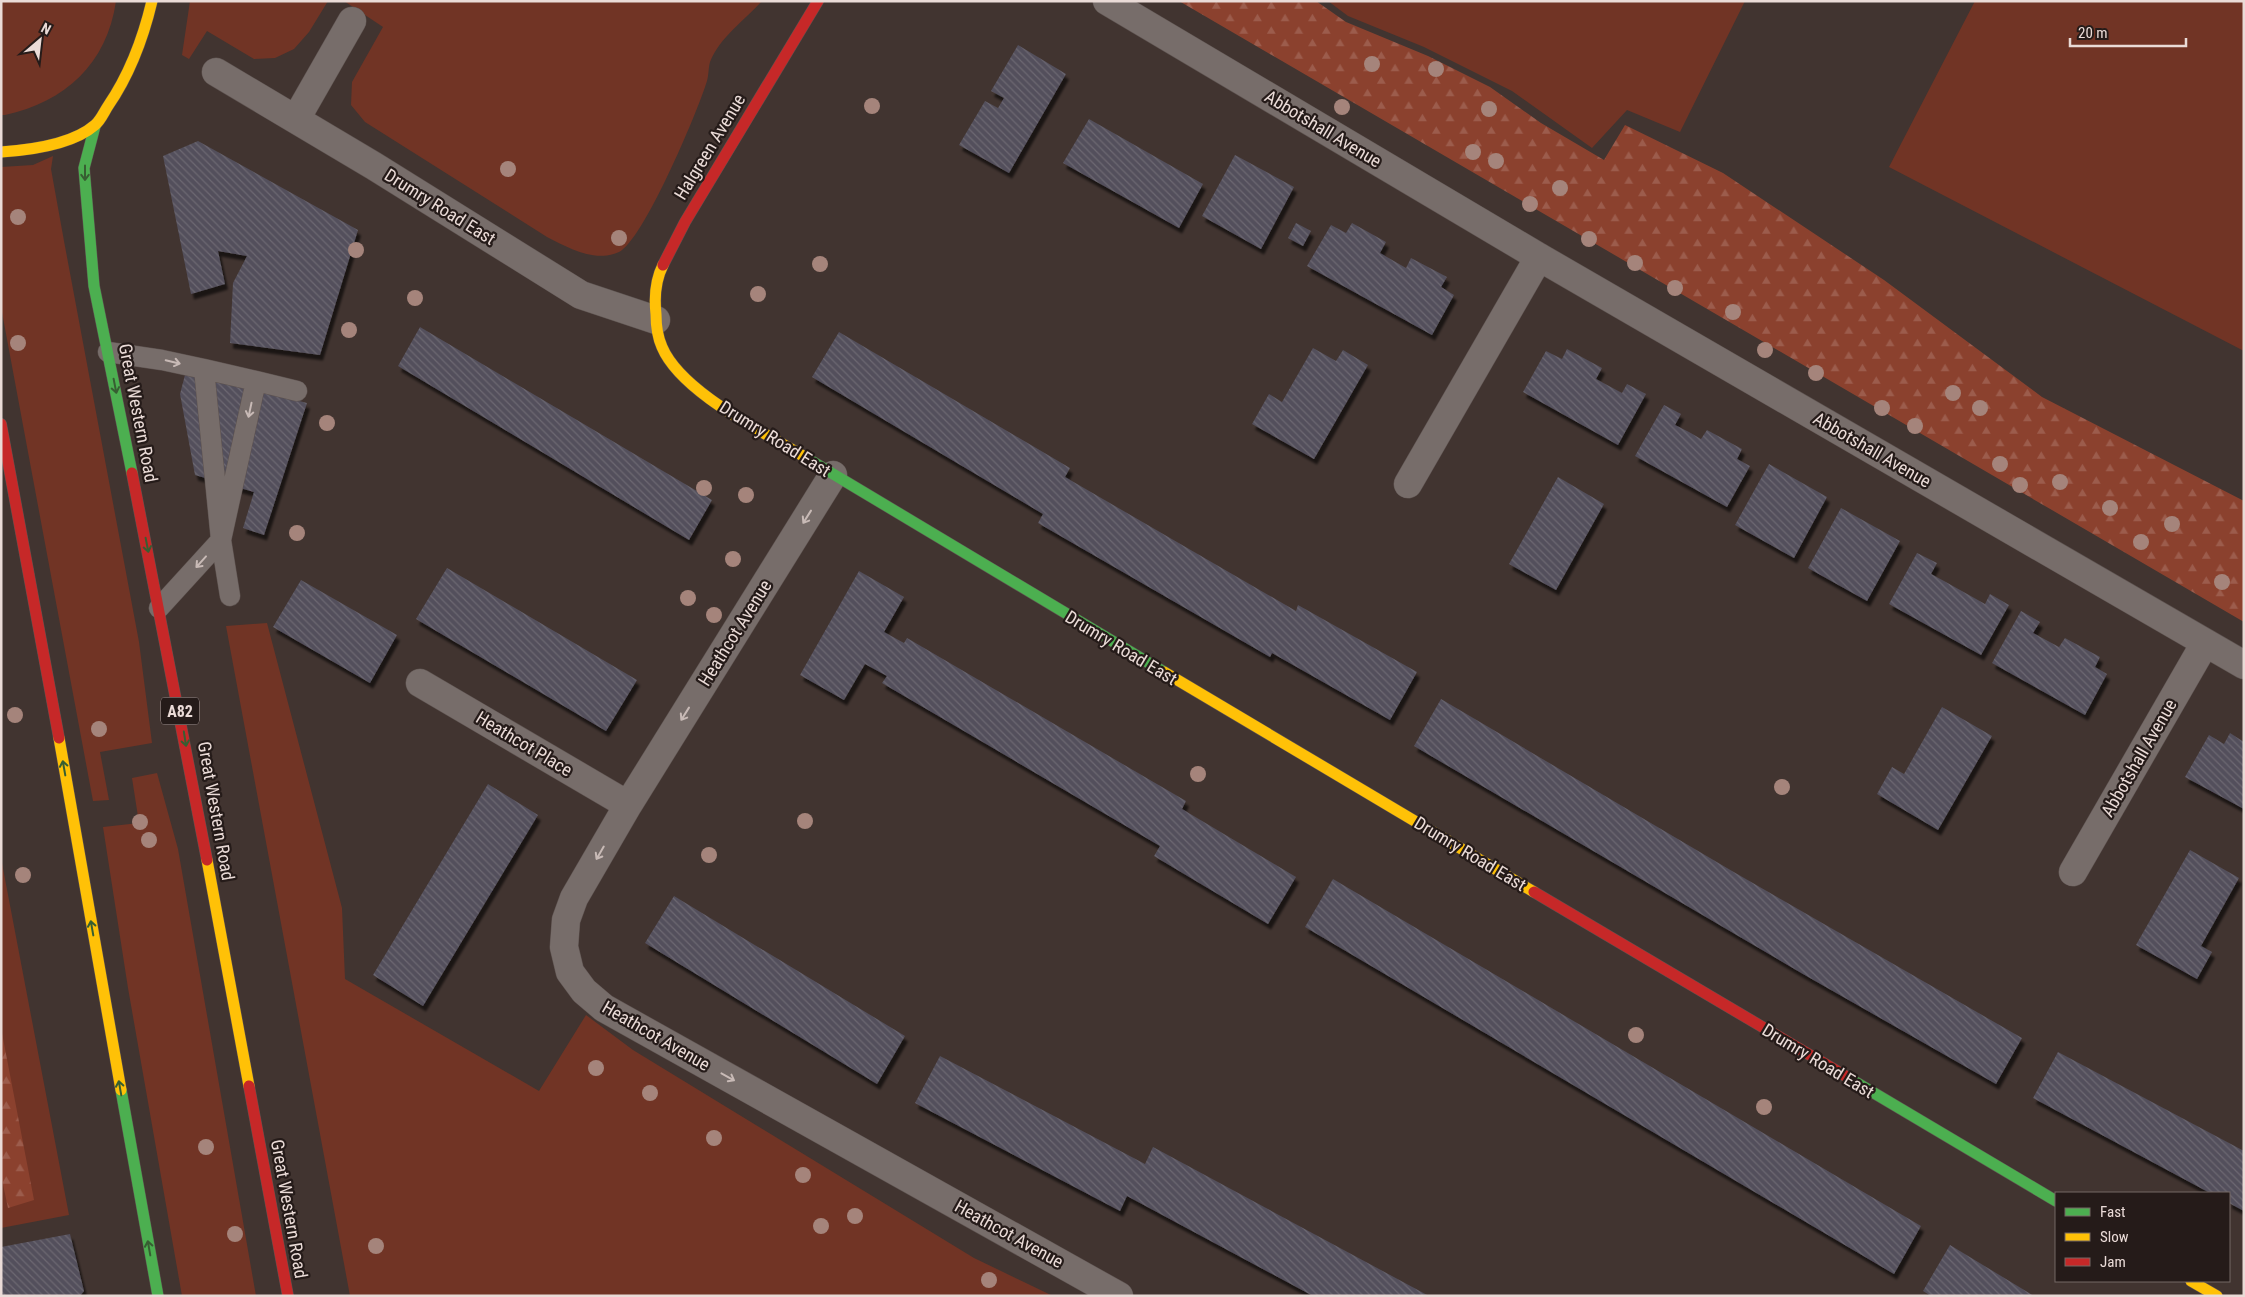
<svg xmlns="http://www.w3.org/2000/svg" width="2245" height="1297" font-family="'Roboto Condensed',sans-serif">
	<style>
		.green { fill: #713425 }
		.forest { fill: url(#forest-firs) }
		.building { fill: url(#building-back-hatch); filter: url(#shadow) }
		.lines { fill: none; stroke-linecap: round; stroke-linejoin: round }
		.lane-casing { stroke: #5d524f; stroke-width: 21 }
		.street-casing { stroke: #5d524f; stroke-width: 29 }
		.fast-casing { stroke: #5d524f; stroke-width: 12 }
		.slow-casing { stroke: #5d524f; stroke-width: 12 }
		.jam-casing { stroke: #5d524f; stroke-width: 12 }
		.lane { stroke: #776d6a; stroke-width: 20 }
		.street { stroke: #776d6a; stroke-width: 28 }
		.fast { stroke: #4caf50; stroke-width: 11 }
		.slow { stroke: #ffc107; stroke-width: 11 }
		.jam { stroke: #c62828; stroke-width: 11 }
		.tree { fill: #a5847b }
		.oneway { stroke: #375e32 }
		.oneway2 { stroke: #c8bab6 }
		.labels { text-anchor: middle; stroke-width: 4.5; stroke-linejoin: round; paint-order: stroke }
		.shield { fill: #251b19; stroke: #afa19e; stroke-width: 1 }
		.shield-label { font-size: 16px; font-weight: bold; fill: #eadbd7 }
		.street-label { font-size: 18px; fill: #eadbd7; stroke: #251b19 }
	</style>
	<defs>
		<pattern id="forest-firs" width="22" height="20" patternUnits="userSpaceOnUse" patternTransform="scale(1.25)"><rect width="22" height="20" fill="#8b412e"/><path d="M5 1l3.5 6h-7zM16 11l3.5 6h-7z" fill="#9c5c4c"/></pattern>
		<pattern id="building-back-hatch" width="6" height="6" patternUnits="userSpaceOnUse" patternTransform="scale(1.25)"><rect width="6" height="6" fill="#534f5b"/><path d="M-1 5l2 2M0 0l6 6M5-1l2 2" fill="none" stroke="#6c6872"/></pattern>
		<filter id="shadow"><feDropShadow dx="3" dy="5.5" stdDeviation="1" flood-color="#0009"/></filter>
	</defs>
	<rect width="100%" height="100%" fill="#413430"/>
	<path class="green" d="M1,1h115c-9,63 -51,101 -111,114h-4z
		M190,1h138l-19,31 -15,17 -19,9 -21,1 -47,-28 -18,28 -7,-4z
		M344,1h418c-17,19 -42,36 -52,61 -2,7 -1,15 -4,22 -9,29 -63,157 -87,168 -25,11 -50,-4 -72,-15l-182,-115 -14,-17 1,-23 31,-55z
		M1328,1h417l-65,131 -53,-22 -35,38 -80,-57 -88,-44 -76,-31z
		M1975,1h269v350l-355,-184z
		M53,156l-2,13 13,72 75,401 13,101 -52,9 9,48 -16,1 -92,-494v-140l32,-2z
		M267,623l75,285 3,71 194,112 47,-76 47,35 341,208 79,38h-703l-124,-670z
		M157,773l21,76 78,447h-74l-54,-308 -25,-161 36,-4 -7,-45z
		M1,858l68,357 -68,13z"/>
	<path class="forest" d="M1179,1h137l30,21 82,34 62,31 51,36 63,37 21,-35 98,48 161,107 158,117 202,104v121z
		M1,1028l33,172 -26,8 -7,-33z"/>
	<path class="building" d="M1018,45l48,29 -57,99 -50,-28 26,-44 13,7 6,-10 -13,-7z
		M1089,119l114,65 -24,44 -116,-65z
		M198,141l160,89 -38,125 -90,-12 3,-60 14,-27 -29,-5 7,33 -34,10 -28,-138z
		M1235,155l59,32 -33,62 -59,-33z
		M1296,223l15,8 -8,15 -15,-8z
		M1352,223l34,19 -6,11 26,15 5,-10 36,19 -6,10 13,8 -22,40 -125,-69 24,-41 15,8z
		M420,327l292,173 -23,40 -291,-174z
		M839,332l231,136 -5,9 231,134 2,-6 119,67 -27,48 -118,-67 -2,4 -232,-134 5,-9 -231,-137z
		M1313,348l23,13 7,-11 25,15 -54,94 -62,-35 17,-30 13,8z
		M1567,349l35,19 -6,11 26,14 5,-9 19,10 -28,51 -95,-53 23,-41 16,8z
		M186,371l121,32 -43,132 -21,-7 11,-36 -59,-17 -15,-81z
		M1664,405l17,9 -6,11 14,7 12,7 6,-9 35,19 -5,10 13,7 -23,41 -92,-51z
		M1769,464l58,33 -33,61 -59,-33z
		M1558,477l46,27 -48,86 -47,-26z
		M1841,508l59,33 -33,60 -59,-33z
		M1917,553l20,10 -6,11 13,7 41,23 5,-10 19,11 -28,50 -92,-51z
		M447,568l190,112 -31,51 -190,-112z
		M859,571l45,26 -20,35 20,11 3,-5 279,163 -4,8 114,68 -28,47 -114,-68 6,-10 -278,-163 5,-7 -22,-12 -21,36 -44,-25z
		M301,580l96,55 -27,48 -97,-56z
		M2021,611l19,11 -7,11 26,14 6,-9 35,19 -5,10 12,7 -22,41 -93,-52z
		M1441,699l291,172 290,167 -26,46 -193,-110 -389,-228z
		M1942,707l50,29 -54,94 -61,-36 15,-27 12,7z
		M2230,733l14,9v67l-59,-32 24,-42 15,9z
		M488,784l50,31 -115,191 -50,-31z
		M2190,850l49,28 -38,68 11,6 -15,27 -61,-34z
		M1333,879l588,347 -27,48 -589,-347z
		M674,896l231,140 -28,48 -232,-141z
		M2058,1052l186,99v60l-15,-8v-10h-19l-177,-95z
		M940,1056l205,108 8,-17 276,149h-116l-186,-100 -7,15 -205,-108z
		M70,1234l14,57 -4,5h-79v-49z
		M1950,1245l84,51h-103l-8,-5z"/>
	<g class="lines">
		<g class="lane-casing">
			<path id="lane" d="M108,352l54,8 42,9 17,171 -62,68
				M204,369l52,12 -35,159 9,56
				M256,381l41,10"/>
		</g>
		<g class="street-casing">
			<path id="street" d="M1107,1l432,256 705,408
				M216,72l158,94 207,129 75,25
				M296,119l56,-98
				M833,475l-205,330 -54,93 -8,22 -2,27 6,25 14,19 20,17 515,288
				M1408,484l131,-227
				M420,683l208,122
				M2073,872l132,-229"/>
		</g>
		<g class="fast-casing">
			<path id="fast" d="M95,126l-11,42 10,118 38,187
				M803,456l361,216
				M1847,1077l209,124
				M121,1090l37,206"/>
		</g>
		<g class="slow-casing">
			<path id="slow" d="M1,152c30,-2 71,-7 94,-27 6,-5 9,-13 13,-19 22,-32 35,-67 44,-105
				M663,265c-8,16 -9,31 -7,49 0,10 2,24 6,33 19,45 100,84 141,109
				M1164,672l370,220
				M59,738l62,352
				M207,860l42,226
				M2191,1281l26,15"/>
		</g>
		<g class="jam-casing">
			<path id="jam" d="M663,265l22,-43 133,-221
				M1,424l58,314
				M132,473l75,387
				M1534,892l313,185
				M249,1086l39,210"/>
		</g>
		<use href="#lane" class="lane"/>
		<use href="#street" class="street"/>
		<use href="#fast" class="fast"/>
		<use href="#slow" class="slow"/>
		<use href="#jam" class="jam"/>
	</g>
	<g class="tree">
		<circle cx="1372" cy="64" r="8"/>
		<circle cx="1436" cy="69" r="8"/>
		<circle cx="872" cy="106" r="8"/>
		<circle cx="1342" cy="107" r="8"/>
		<circle cx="1489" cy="109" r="8"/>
		<circle cx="1473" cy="152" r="8"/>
		<circle cx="1496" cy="161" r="8"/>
		<circle cx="508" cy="169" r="8"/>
		<circle cx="1560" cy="188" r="8"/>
		<circle cx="1530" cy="204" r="8"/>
		<circle cx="18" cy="217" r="8"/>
		<circle cx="619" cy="238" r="8"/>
		<circle cx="1589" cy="239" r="8"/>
		<circle cx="356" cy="250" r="8"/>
		<circle cx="1635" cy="263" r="8"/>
		<circle cx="820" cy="264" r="8"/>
		<circle cx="1675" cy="288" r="8"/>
		<circle cx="758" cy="294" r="8"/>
		<circle cx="415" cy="298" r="8"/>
		<circle cx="1733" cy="312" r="8"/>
		<circle cx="349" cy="330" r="8"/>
		<circle cx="18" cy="343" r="8"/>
		<circle cx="1765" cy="350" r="8"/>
		<circle cx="1816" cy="373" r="8"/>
		<circle cx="1953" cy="393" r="8"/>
		<circle cx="1882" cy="408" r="8"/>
		<circle cx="1980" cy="408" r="8"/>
		<circle cx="327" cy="423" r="8"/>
		<circle cx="1915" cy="426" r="8"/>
		<circle cx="2000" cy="464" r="8"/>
		<circle cx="2060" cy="482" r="8"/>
		<circle cx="2020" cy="485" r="8"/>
		<circle cx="704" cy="488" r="8"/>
		<circle cx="746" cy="495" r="8"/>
		<circle cx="2110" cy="508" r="8"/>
		<circle cx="2172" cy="524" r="8"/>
		<circle cx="297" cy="533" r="8"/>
		<circle cx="2141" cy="542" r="8"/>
		<circle cx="733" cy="559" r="8"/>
		<circle cx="2222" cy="582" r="8"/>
		<circle cx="688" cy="598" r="8"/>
		<circle cx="714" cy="615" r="8"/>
		<circle cx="15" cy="715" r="8"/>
		<circle cx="99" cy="729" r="8"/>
		<circle cx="1198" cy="774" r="8"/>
		<circle cx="1782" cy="787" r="8"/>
		<circle cx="805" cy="821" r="8"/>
		<circle cx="140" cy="822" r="8"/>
		<circle cx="149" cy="840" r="8"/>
		<circle cx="709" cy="855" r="8"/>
		<circle cx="23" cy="875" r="8"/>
		<circle cx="1636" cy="1035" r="8"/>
		<circle cx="596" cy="1068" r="8"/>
		<circle cx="650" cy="1093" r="8"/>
		<circle cx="1764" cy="1107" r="8"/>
		<circle cx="714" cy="1138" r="8"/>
		<circle cx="206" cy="1147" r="8"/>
		<circle cx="803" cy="1175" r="8"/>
		<circle cx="855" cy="1216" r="8"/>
		<circle cx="821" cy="1226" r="8"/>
		<circle cx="235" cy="1234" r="8"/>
		<circle cx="376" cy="1246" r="8"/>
		<circle cx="989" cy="1280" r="8"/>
	</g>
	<defs><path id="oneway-shaft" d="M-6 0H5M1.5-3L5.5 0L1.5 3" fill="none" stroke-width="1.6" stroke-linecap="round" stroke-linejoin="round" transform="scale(1.25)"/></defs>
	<g class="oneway">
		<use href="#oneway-shaft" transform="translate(85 173) rotate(90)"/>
		<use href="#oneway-shaft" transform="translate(115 386) rotate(79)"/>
		<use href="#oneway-shaft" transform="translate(147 545) rotate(79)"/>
		<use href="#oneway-shaft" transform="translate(185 739) rotate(81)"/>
		<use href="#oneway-shaft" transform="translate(64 768) rotate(-100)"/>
		<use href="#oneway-shaft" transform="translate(92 928) rotate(-100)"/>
		<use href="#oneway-shaft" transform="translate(120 1088) rotate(-100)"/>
		<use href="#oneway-shaft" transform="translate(149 1248) rotate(-100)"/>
	</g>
	<g class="oneway2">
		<use href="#oneway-shaft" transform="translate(173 362) rotate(13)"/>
		<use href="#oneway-shaft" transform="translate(250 410) rotate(102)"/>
		<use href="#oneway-shaft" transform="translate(807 517) rotate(122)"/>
		<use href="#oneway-shaft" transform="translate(201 562) rotate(132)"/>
		<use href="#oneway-shaft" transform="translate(685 714) rotate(122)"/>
		<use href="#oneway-shaft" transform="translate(600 853) rotate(120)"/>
		<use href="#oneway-shaft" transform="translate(728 1077) rotate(29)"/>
	</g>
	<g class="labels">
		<rect class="shield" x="161" y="697.5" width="38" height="27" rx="4"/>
		<g class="shield-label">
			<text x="180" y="717">A82</text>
		</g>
		<g class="street-label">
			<text transform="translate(1323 129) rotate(31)" y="6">Abbotshall Avenue</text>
			<text transform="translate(710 147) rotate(-59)" y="6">Halgreen Avenue</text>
			<text transform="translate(440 207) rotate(32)" y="6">Drumry Road East</text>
			<text transform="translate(138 413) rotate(79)" y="6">Great Western Road</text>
			<text transform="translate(775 439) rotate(32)" y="6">Drumry Road East</text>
			<text transform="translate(1872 450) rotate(30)" y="6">Abbotshall Avenue</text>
			<text transform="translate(735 633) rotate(-58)" y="6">Heathcot Avenue</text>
			<text transform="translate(1121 648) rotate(31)" y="6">Drumry Road East</text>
			<text transform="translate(524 744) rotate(31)" y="6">Heathcot Place</text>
			<text transform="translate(2139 758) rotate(-60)" y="6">Abbotshall Avenue</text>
			<text transform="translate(216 811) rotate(80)" y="6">Great Western Road</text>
			<text transform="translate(1470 854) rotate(31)" y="6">Drumry Road East</text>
			<text transform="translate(656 1036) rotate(30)" y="6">Heathcot Avenue</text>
			<text transform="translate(1818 1061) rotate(31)" y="6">Drumry Road East</text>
			<text transform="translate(289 1209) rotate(80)" y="6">Great Western Road</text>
			<text transform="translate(1009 1234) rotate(29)" y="6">Heathcot Avenue</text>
		</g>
	</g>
	<rect width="2245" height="1297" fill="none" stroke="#eadbd7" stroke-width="5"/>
	<rect x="2055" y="1192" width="175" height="90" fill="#251b19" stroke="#746865"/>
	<rect x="2065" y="1208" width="25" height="8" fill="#4caf50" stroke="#746865"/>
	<text x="2100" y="1217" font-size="15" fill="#eadbd7">Fast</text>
	<rect x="2065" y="1233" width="25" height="8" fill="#ffc107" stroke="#746865"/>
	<text x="2100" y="1242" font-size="15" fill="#eadbd7">Slow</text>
	<rect x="2065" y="1258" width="25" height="8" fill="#c62828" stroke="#746865"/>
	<text x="2100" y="1267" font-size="15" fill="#eadbd7">Jam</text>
	<g transform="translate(40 40) rotate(28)" stroke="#251b19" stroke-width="4" paint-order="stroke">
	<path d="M0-4L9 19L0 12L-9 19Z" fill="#eadbd7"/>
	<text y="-8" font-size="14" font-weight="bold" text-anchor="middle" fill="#eadbd7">N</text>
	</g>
	<path d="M2070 38v8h116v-8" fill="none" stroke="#eadbd7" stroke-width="2.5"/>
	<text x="2078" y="38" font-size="15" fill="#eadbd7" stroke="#251b19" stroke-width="4" paint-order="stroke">20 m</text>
</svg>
